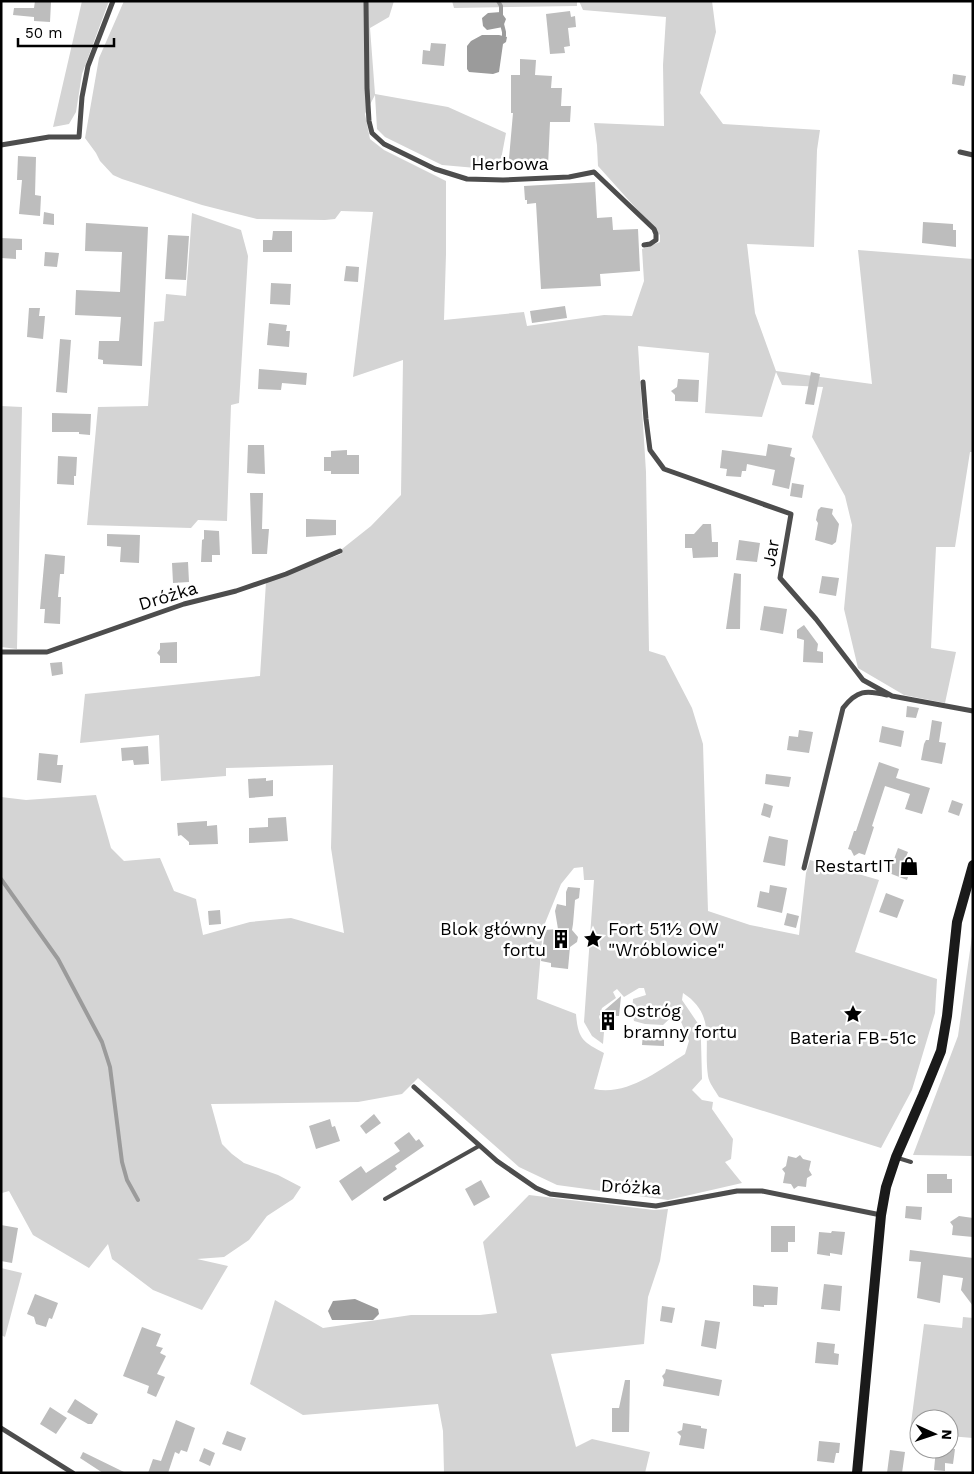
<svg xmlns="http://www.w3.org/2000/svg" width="974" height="1474" font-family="'Work Sans',sans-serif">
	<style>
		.green { fill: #d4d4d4; fill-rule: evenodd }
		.water { fill: #9b9b9b }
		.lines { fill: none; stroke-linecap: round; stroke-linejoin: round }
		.stream { stroke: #9b9b9b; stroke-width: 4 }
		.building { fill: #bdbdbd }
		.lane { stroke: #4d4d4d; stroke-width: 4 }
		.street { stroke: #4d4d4d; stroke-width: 5 }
		.secondary { stroke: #1a1a1a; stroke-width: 10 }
		.labels { text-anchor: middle; stroke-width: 5; stroke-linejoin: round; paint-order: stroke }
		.street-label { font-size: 18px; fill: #000; stroke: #fff }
		.poi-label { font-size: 18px; fill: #000; stroke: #fff; text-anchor: end }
	</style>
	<rect width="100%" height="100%" fill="#fff"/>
	<path class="green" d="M82,1h27l-27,73 -6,38 -7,12 -16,3z
		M124,1h270l-5,16 -19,11 5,66 73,13 58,26 -7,37 -57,-5 -57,-28 -8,-8 -2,-34 -10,19 5,25 14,11 62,31v73l-2,66 80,-8 3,14 77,-11 28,1 12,-35 -2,-32 18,-7v-7l-62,-69 -1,-21 -3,-22 70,3 -1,-61 3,-48 -83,-7 -4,-9h133l4,31 -16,61 23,31 97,6 -3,20 -3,97 -67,-3 8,69 21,58 96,13 -14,-134 115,9v193h-3l-15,95h-19l-5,101 25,4 -11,51 -41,-8 -46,-27 -14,-59 8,-84 -7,-29 -33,-59 11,-50 -41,-2 -6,-13 -14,45 -57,-4 4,-60 -71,-7 8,126 3,179 16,5 27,52 11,36 5,167 42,14 49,10 7,-62 4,-13 69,20 -24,72 82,27 -2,34 -23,77 -31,58 -162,-51c-4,-7 -10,-14 -11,-21 -5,-33 9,-61 -25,-83l-1,7 17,25 2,16 1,38 -10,11 10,10 11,2 -1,7 21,30 -2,20 -6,3 17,21 -74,17 -111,-15 -38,-18 -101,-89 -16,16 -44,8 -147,2 11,40 10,10 12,9 34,12 23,12 -8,12 -26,17 -18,24 -25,17 -27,2 31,7 -26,44 -49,-20 -41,-31 -4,-15 -19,24 -56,-33 -24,-44 -7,2 -1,-396 25,3 70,-5 15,53 13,13 36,-3 14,33 22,8 7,36 47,-13 41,-4 53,15 -13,-85 2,-83 -107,3v8l-65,5 -2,-46 -79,8 5,-49 175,-18 6,-94 75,-28 1,-5 29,-23 30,-31 2,-135 -50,17 20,-165 -32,-1 -6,8 -10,1 -68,-1 -55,-14 -80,-26 -9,-4 -13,-14 -4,-8 -11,-15 14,-80zM583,867l1,13h10l-10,142 8,14 11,8 1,-12 -5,-15 3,-9 14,-10 -3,-6 4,-3 7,8 15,-9h5l2,7 -13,4 -1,13 2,9 11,3 18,1 14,-13 12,29 -4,13c-27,17 -58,42 -91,35l10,-36c-21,-11 -26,-14 -28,-39l-39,-15 6,-71 18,-44 13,-16z
		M452,1h125v5l-123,2z
		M192,213l49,17 7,26 -9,147 -8,2 -4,116 -29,-1 -7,8 -104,-3 11,-118 50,-1 6,-84 10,-1 2,-27 20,2z
		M1,406l21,1 -5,242 -16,-2z
		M973,929v227l-60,-1 45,-119z
		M529,1195l125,15 14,-1 -8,52 -12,36 -4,47 -93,10 25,93 16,-8 58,13 -5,21h-201l-1,-42 -5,-27 -135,11 -53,-31 25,-84 48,28 88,-13h69l17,-2 -14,-71z
		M1,1268l21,5 -17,64 -4,-2z
		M963,1317l10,1v120l-24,-2v-17h-30v13l-9,-1 14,-107 38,4z"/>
	<path class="water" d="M501,12l5,7 -3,8 -16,3 -4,-4 -1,-8 6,-5z
		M482,35h17l8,2 -1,5 -3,2 -4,28 -6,2 -24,-2 -2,-3v-23l4,-5z
		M355,1299l23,10 1,5 -6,6h-41l-4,-9 5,-10z"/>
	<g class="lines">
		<path class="stream" d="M498,1l3,5v11
			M502,24l2,8v4
			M1,879l57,80 44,83 8,25 12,95 5,18 11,20"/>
	</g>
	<path class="building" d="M35,1l16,1 -1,20 -16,-1v-4l-21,-2 1,-7h20z
		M570,11l1,6 4,-1 1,11 -8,1 2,18 -6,1 1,6 -15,1 -4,-40z
		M431,43l15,1 -2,22 -22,-2 1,-14 7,1z
		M520,59l16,1 -1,15 17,1 -1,12h11l-1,18h10l-1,16h-20l-2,44h-26l-1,4h-13l5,-57h-2v-38h9z
		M953,74l13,2 -2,10 -12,-2z
		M18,156l18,1 -1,38 6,1 -1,20 -21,-2 3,-34h-5z
		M595,182l2,36 15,-1 1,13 25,-1 2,42 -40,3 1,12 -60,3 -5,-86 -9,1v-4h-2l-1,-14z
		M44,212l10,2v11l-11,-1z
		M923,222l30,2v6h3v17l-34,-4z
		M86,223l62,4 -6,139 -39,-2v-4l-5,-1 1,-18h20l2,-24 -46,-2 1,-25 44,2 2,-40 -37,-1z
		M273,231h19v21h-29v-12h9z
		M168,235l21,1 -3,44 -21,-1z
		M1,238l21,1v11h-6v9l-15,-1z
		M45,252l14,1 -2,14 -13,-1z
		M346,266l13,1 -1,15 -14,-1z
		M271,283l20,1 -1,21 -20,-1z
		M565,306l2,12 -35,5 -2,-12z
		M29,308h11l-1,8h6l-2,23 -16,-2z
		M269,323l18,2 -1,6h4l-1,16 -22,-2z
		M60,339l11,1 -4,53 -11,-1z
		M259,369l48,4 -1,12 -24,-2 -1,7 -23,-1z
		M811,372l9,2 -6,31 -9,-1z
		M678,379l21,1 -1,22 -23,-1v-6l-4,-4 6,-4z
		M52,413l39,1 -1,21 -11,-1v-2h-27z
		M768,444l24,4 -2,8 5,2 -6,31 -17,-4 3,-15 -28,-6 -1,7h-4l-1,6 -15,-1 1,-7 -7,-1 2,-18 44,6z
		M248,445h16l1,29 -18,-1z
		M347,450v5h12v19h-28v-3h-7v-14h7v-6z
		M58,456l19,1 -1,19h-2v9l-17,-1z
		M792,483l12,2 -2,13 -12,-2z
		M250,493h13l-1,36h7l-2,25h-15z
		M821,507l12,2 -1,5 7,10 -3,18 -4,3 -17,-5 3,-17 -2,-3 2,-10z
		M306,519l30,1v15l-30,2z
		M703,524h8l1,18h6v15l-25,1 -1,-10h-7v-14h9z
		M204,530l15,1 1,24h-8v7h-11l1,-22 2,-1z
		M107,534l33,1 -1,28 -19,-1 1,-15 -14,-1z
		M739,540l21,3 -3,19 -21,-2z
		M45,554l20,2 -1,18h-4l-2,23h3l-1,27 -16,-1 1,-14h-5z
		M188,562l1,20 -16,1 -1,-20z
		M734,573l7,1 -1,55h-14z
		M822,576l17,2 -3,18 -17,-3z
		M764,606l23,3 -4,25 -23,-4z
		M804,625l14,19 -1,7 6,1v11l-20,-1 1,-22 -7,-2v-8z
		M177,642v21h-17v-7l-3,-3 3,-4v-6z
		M62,662l1,12 -11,2 -2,-13z
		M907,706l12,2 -3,10 -10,-1z
		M932,720l10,2 -3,20 7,1 -4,21 -21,-4 3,-16 2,-4h3z
		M882,726l22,5 -3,16 -22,-5z
		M799,730l14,2 -4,21 -22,-3 2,-14 9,1z
		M148,746l1,18 -15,1 -1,-5 -11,1 -1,-13z
		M39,753l19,2 -1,10h6l-2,18 -24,-3z
		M879,762l20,7 -3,9 34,10 -8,26 -17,-5 5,-15 -25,-8 -13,40 2,1 -9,28 -6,-2 -5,3 -3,-6 -3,-1 6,-18h2z
		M766,774l25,3 -2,10 -24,-3z
		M266,778v3l7,-1v16l-24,2 -1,-19z
		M952,800l11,4 -4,12 -11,-4z
		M764,803l9,3 -3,12 -9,-3z
		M286,817l2,24 -39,2v-15l19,-1v-9z
		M207,821v5l10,-1 1,19 -29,1v-3l-8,-7 -3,1 -1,-13z
		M769,836l19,4 -3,26 -22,-4z
		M898,848l10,4 -2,5 8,3 -7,20 -18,-7z
		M770,885l17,3 -5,25 -25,-6 3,-16 9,2z
		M568,887l12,1 -1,10 -4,2 -2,24 -1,6 6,7 -1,5 -7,5 -2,22 -17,-2v-4l-10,-2 4,-31 13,-1 -3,-18 2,-7 9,2v-14z
		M886,893l18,7 -7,18 -18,-6z
		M220,910l1,14 -12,1 -1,-14z
		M787,913l12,3 -3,12 -12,-3z
		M621,996l-2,20 -20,-1z
		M643,1033l21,1v12l-22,-1z
		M374,1114l7,9 -15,11 -6,-8z
		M330,1119l2,8 3,-1 5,15 -24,8 -7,-23z
		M409,1132l7,9 3,-2 5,7 -29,20 2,3 -45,32 -13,-20 22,-15 5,7 34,-22 -6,-8z
		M800,1155l3,4 8,2 -2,9 3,5 -5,3 -1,9 -8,-1 -4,3 -3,-5 -8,-1 2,-10 -3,-4 4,-3 2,-10 8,2z
		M927,1174h20v5h5v14h-25z
		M481,1180l9,17 -16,9 -9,-17z
		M906,1206l16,1 -1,13 -16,-2z
		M959,1216l14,2v19l-21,-2 1,-9 -3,-4z
		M1,1225l17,3 -6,35 -11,-2z
		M771,1226h24v16h-7v10h-17z
		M832,1231l13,1 -3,23 -12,-2v3l-13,-2 2,-22 12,1z
		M910,1250l63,8v48l-12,-16 2,-12 -20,-3 -3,28 -23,-5 4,-36 -12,-1z
		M824,1284l18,2 -2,25 -19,-2z
		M753,1285l25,2 -1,18h-13v2l-11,-1z
		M35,1294l23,9 -6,16 -3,-1 -3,9 -10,-3 -2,-7 -7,-3z
		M662,1306l13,2 -3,15 -12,-2z
		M705,1320l15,2 -4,27 -15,-3z
		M142,1327l19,7 -5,12 7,2 -3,5 6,3 -9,18 8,3 -9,20 -9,-4 2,-7 -26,-10z
		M817,1342l18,2 -1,9 5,1 -1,11 -23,-2z
		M666,1369l56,11 -3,16 -56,-10 1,-6 -2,-4 3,-3z
		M625,1380h5l-1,52h-17v-24h7z
		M75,1399l23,15 -6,10h-4l-21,-12z
		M50,1407l17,11 -11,16 -16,-10z
		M176,1420l19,8 -8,24 -6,-2 -2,4 -4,-2 -7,21h-20l5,-14 8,2z
		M683,1423l18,3v2l6,1 -3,20 -25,-4 2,-9 -4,-4 5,-2z
		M227,1431l19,7 -5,13 -19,-7z
		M819,1441l21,2 -1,10h-3l-2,10 -17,-2z
		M204,1448l11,5 -5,13 -11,-5z
		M936,1449h19l-2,15 -8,-1v8l-11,-1z
		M890,1450l15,2 -3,21h-15z
		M83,1452l43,21h-23l-23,-15z"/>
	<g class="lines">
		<path class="lane" d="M898,1158l13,4
			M385,1199l94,-53"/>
		<path class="street" d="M366,1l1,87 2,33 3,12 12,11 51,25 32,10 36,1 66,-3 25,-5 60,57 2,5v6l-6,4 -6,1
			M1,145l48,-8h30l3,-40 6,-31 25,-65
			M960,152l13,3
			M643,382l3,37 4,31 14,19 127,45 -11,64 36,41 47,61 29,16 81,15
			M1,652h46l137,-48 52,-13 50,-17 54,-23
			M804,868l39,-160c14,-18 23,-18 44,-13
			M414,1087l83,74 39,27 14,6 106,12 81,-15h25l119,24
			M1,1428l72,45"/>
		<path class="secondary" d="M857,1473l24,-258 5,-28 10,-30 27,-62 18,-44 6,-35 10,-94 16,-57"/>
	</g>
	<defs>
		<g id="shop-bare" transform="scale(1.5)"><path d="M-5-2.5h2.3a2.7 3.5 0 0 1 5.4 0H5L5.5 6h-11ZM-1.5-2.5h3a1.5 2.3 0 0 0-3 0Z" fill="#000" stroke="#fff" stroke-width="2.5" paint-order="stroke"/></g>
		<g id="building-bare" transform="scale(1.5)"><path d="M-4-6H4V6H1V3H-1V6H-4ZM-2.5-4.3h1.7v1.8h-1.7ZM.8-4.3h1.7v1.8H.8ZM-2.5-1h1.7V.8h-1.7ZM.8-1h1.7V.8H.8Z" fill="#000" stroke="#fff" stroke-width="2.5" paint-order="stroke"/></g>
		<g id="sight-bare" transform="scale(1.5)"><path d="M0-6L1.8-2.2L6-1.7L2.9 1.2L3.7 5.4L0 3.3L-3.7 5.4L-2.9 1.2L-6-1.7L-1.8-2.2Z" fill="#000" stroke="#fff" stroke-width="2.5" paint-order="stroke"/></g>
	</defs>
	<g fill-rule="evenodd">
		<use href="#shop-bare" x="909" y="866"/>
		<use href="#building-bare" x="561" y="939"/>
		<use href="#sight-bare" x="593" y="939"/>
		<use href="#sight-bare" x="853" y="1014"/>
		<use href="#building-bare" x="608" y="1021"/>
	</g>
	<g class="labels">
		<g class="street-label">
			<text x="510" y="170">Herbowa</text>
			<text transform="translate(771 553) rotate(-80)" y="6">Jar</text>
			<text transform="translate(168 596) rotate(-17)" y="6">Dróżka</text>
			<text transform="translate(631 1187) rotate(3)" y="6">Dróżka</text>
		</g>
		<g class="poi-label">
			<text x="894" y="872">RestartIT</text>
			<text x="546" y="935">Blok główny<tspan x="546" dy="21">fortu</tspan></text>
			<text x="608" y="935" text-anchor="start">Fort 51½ OW<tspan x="608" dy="21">"Wróblowice"</tspan></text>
			<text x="623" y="1017" text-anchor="start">Ostróg<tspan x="623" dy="21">bramny fortu</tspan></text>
			<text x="853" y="1044" text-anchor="middle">Bateria FB-51c</text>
		</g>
	</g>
	<rect width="974" height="1474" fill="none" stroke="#000000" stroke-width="5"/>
	<g transform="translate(934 1434) rotate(93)"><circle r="24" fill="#ffffff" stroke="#999999"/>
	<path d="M0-4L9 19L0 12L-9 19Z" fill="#000000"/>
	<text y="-8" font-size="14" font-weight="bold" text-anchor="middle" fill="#000000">N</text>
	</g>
	<path d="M18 38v8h96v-8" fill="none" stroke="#000000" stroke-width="2.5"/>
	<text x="25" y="38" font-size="15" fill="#000000" stroke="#ffffff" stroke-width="4" paint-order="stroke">50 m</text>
</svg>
